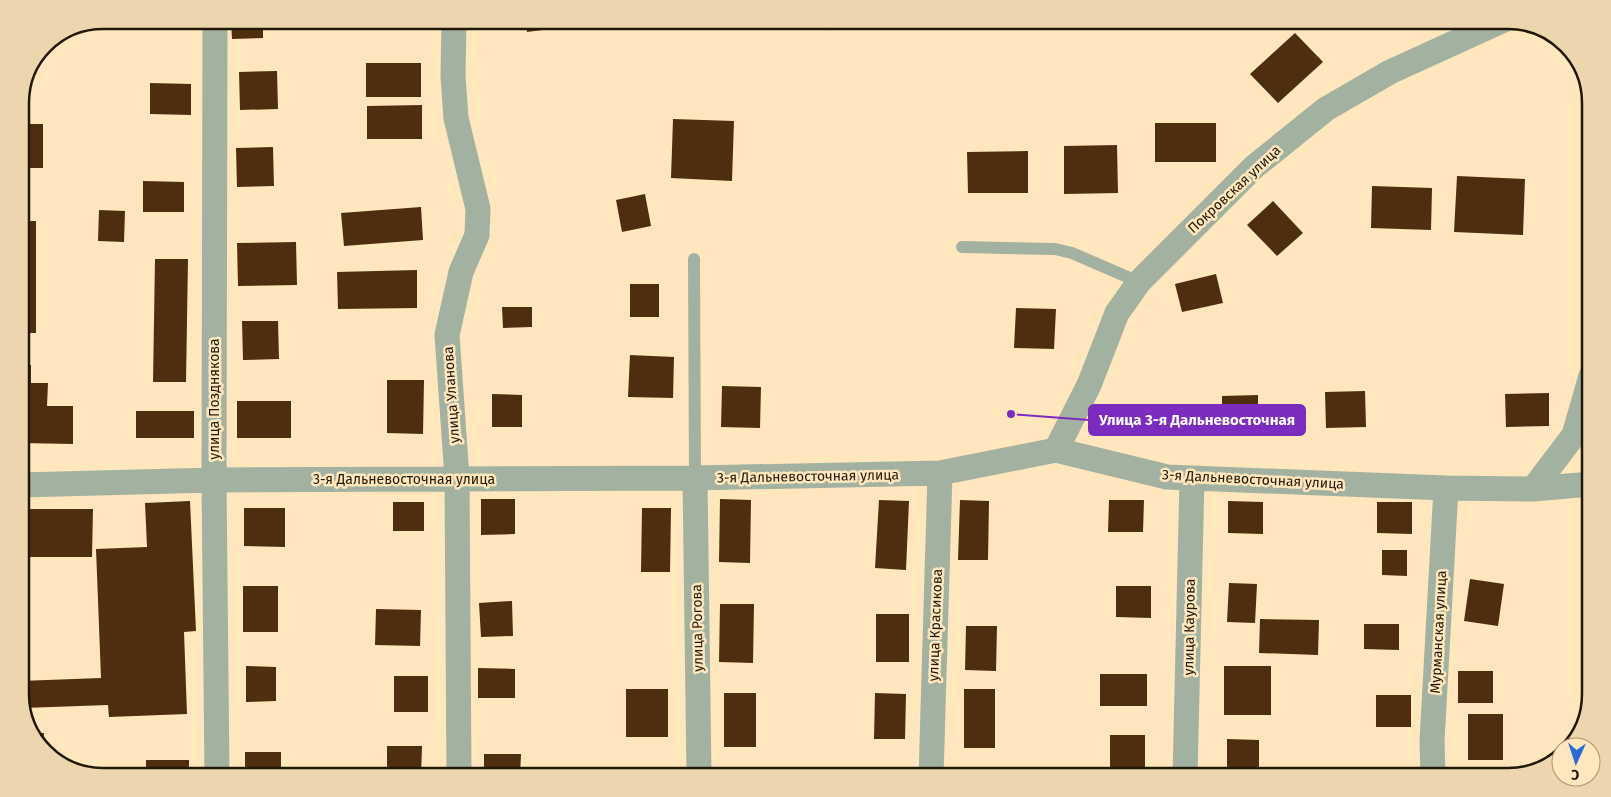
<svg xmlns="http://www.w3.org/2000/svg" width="1611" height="797" font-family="'Fira Sans',sans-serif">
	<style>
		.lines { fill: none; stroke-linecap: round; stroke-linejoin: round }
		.stream { stroke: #469899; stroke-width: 8 }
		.building { fill: #4f2e0f }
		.lane { stroke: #a3b1a0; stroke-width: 12 }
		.street { stroke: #a3b1a0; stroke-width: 25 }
		.labels { text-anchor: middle; stroke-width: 5; stroke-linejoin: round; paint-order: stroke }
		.street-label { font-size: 14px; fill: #211809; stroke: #ffe6bc }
		.rim { fill: none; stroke: #211809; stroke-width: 2.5 }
		.leader { fill: none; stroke: #7b2cbf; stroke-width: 2 }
		.callout-dot { fill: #7b2cbf; stroke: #ffe6bc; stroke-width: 2 }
		.callout { fill: #7b2cbf; stroke: #7b2cbf; stroke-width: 2 }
		.callout-label { font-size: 15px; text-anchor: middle; font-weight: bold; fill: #fff }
	</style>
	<rect width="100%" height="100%" fill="#ffe6bc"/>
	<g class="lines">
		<path class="stream" d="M825,26l4,-6"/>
	</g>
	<path class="building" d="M231,20h32v18l-31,1z
		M525,20h39l1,7 -38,5z
		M1295,33l28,29 -45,41 -28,-29z
		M366,63h55v34h-55z
		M277,71l1,38 -38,1 -1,-38z
		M150,83l41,1v31l-41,-1z
		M422,105v34h-55v-33z
		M673,119l61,2 -2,60 -61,-3z
		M1155,123h61v39h-61z
		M20,124h23v44h-23z
		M1117,145l1,48 -54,1v-48z
		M273,147l1,39 -37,1 -1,-39z
		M1028,151v42h-60l-1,-41z
		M1457,176l68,3 -2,56 -69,-3z
		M143,181l41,1v30h-41z
		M1372,186l60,2 -1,42 -60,-2z
		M645,194l6,32 -29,6 -6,-32z
		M1273,201l30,32 -26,23 -30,-31z
		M421,207l2,33 -79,6 -3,-33z
		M99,210l26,1 -1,31 -26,-1z
		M20,221h16v112h-16z
		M296,242l1,43 -59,1 -1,-43z
		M155,259h33l-2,123h-33z
		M417,270v38l-79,1 -1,-37z
		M1216,274l7,29 -41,9 -7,-28z
		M630,284h29v33h-29z
		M502,307h30v20l-29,1z
		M1016,308l40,1 -2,40 -40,-1z
		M242,321h36l1,38 -36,1z
		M630,355l44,2 -1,41 -45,-1z
		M20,365h11v18h17l-1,23h26v38l-53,-1z
		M387,380h37l-1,54 -36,-1z
		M722,386l39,1 -1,41 -39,-1z
		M1365,391l1,36 -40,1 -1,-36z
		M1549,393v33l-43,1 -1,-33z
		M492,394l30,1v32h-30z
		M1258,395v29h-36v-28z
		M237,401h54v37h-54z
		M136,411h58v27h-58z
		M481,499h34v35l-34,1z
		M720,499l31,1 -1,63 -31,-1z
		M879,500l30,1 -3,69 -31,-2z
		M960,500l29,1 -1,59h-30z
		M1109,500h35l-1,32h-35z
		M190,501l6,130 -12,1 3,82 -78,3 -1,-12 -85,3 -3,-8v-19l81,-3 -5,-129 51,-2 -2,-44z
		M1228,501l35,1v32l-35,-1z
		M393,502h31v29h-31z
		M1377,502h35v32l-35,-1z
		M244,508h41v39l-41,-1z
		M642,508h29l-1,64h-29z
		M20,509h73l-1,48h-72z
		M1382,550h25v26l-25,-1z
		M1470,579l34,5 -6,42 -34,-5z
		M1229,583l28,1 -2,39 -28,-1z
		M243,586h35v46h-35z
		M1116,586h35v32l-35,-1z
		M512,601l1,35 -32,1 -2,-34z
		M720,604h34l-1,59 -34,-1z
		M376,609l45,1 -1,36 -45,-1z
		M876,614h33v48h-33z
		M1260,619l59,1 -1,35 -59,-2z
		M1364,624h35v26l-35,-1z
		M966,626h31l-1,45 -31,-1z
		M246,666l30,1v34l-30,1z
		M1224,666h47v49h-47z
		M478,668l37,1v29h-37z
		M1458,671h35v32h-35z
		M1100,674h47v32h-47z
		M394,676h34v36h-34z
		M626,689h42v48h-42z
		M964,689h31v59h-31z
		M724,693h32v54h-32z
		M875,693l31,1 -1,45h-31z
		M1376,695h35v32h-35z
		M1468,714h35v46h-35z
		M31,733h13l-1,16 -9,-9z
		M1110,735h35v32h-35z
		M1227,739l32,1v37h-32z
		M387,746h35l-1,31h-34z
		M245,752h36v25h-36z
		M484,754h37l-1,23h-36z
		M146,760h43v17h-43z
		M960,768h30v9h-30z"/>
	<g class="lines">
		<path class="lane" d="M962,247l93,2 17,4 67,29
			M694,259l1,219"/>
		<path class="street" d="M215,20l-1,460 3,297
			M454,20l-1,56 3,42 22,91 -1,26 -16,37 -14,63 10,143 2,299
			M1056,450l33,-65 28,-72 22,-31 115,-115 72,-58 64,-37 114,-52
			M695,478l4,299
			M20,485l194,-5 481,-2 245,-5 116,-23 111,27 279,11 87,1 58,-5
			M1533,489l41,-54 17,-59
			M931,777l9,-304
			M1185,777l7,-299
			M1433,777l-1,-36 14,-253"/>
	</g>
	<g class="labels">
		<g class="street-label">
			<text transform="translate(1234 189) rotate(-43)" y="5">Покровская улица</text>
			<text transform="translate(451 395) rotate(-94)" y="5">улица Уланова</text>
			<text transform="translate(214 399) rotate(-90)" y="5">улица Позднякова</text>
			<text transform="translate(808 476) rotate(-1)" y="5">3-я Дальневосточная улица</text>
			<text x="404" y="484">3-я Дальневосточная улица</text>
			<text transform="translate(1253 479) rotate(3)" y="5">3-я Дальневосточная улица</text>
			<text transform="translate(935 625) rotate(-88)" y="5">улица Красикова</text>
			<text transform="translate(1189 627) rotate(-89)" y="5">улица Каурова</text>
			<text transform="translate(697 628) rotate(-91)" y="5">улица Рогова</text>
			<text transform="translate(1438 632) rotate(-87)" y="5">Мурманская улица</text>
		</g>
	</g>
	<path d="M0 0H1611V797H0ZM103 29H1508A74 74 0 0 1 1582 103V694A74 74 0 0 1 1508 768H103A74 74 0 0 1 29 694V103A74 74 0 0 1 103 29Z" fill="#edd6ae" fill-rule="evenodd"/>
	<path class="rim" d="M103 29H1508A74 74 0 0 1 1582 103V694A74 74 0 0 1 1508 768H103A74 74 0 0 1 29 694V103A74 74 0 0 1 103 29Z"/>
	<path class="leader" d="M1011 414L1089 420"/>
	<circle class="callout-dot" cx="1011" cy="414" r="5"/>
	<rect class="callout" x="1089" y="405" width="216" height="30" rx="5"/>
	<g class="callout-label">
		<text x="1197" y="425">Улица 3-я Дальневосточная</text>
	</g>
	<g transform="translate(1576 762) rotate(183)"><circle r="24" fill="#ffe6bc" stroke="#a69474"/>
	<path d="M0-4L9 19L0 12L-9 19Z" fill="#2b69d6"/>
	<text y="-8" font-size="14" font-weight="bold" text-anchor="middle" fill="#211809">С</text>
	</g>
</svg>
